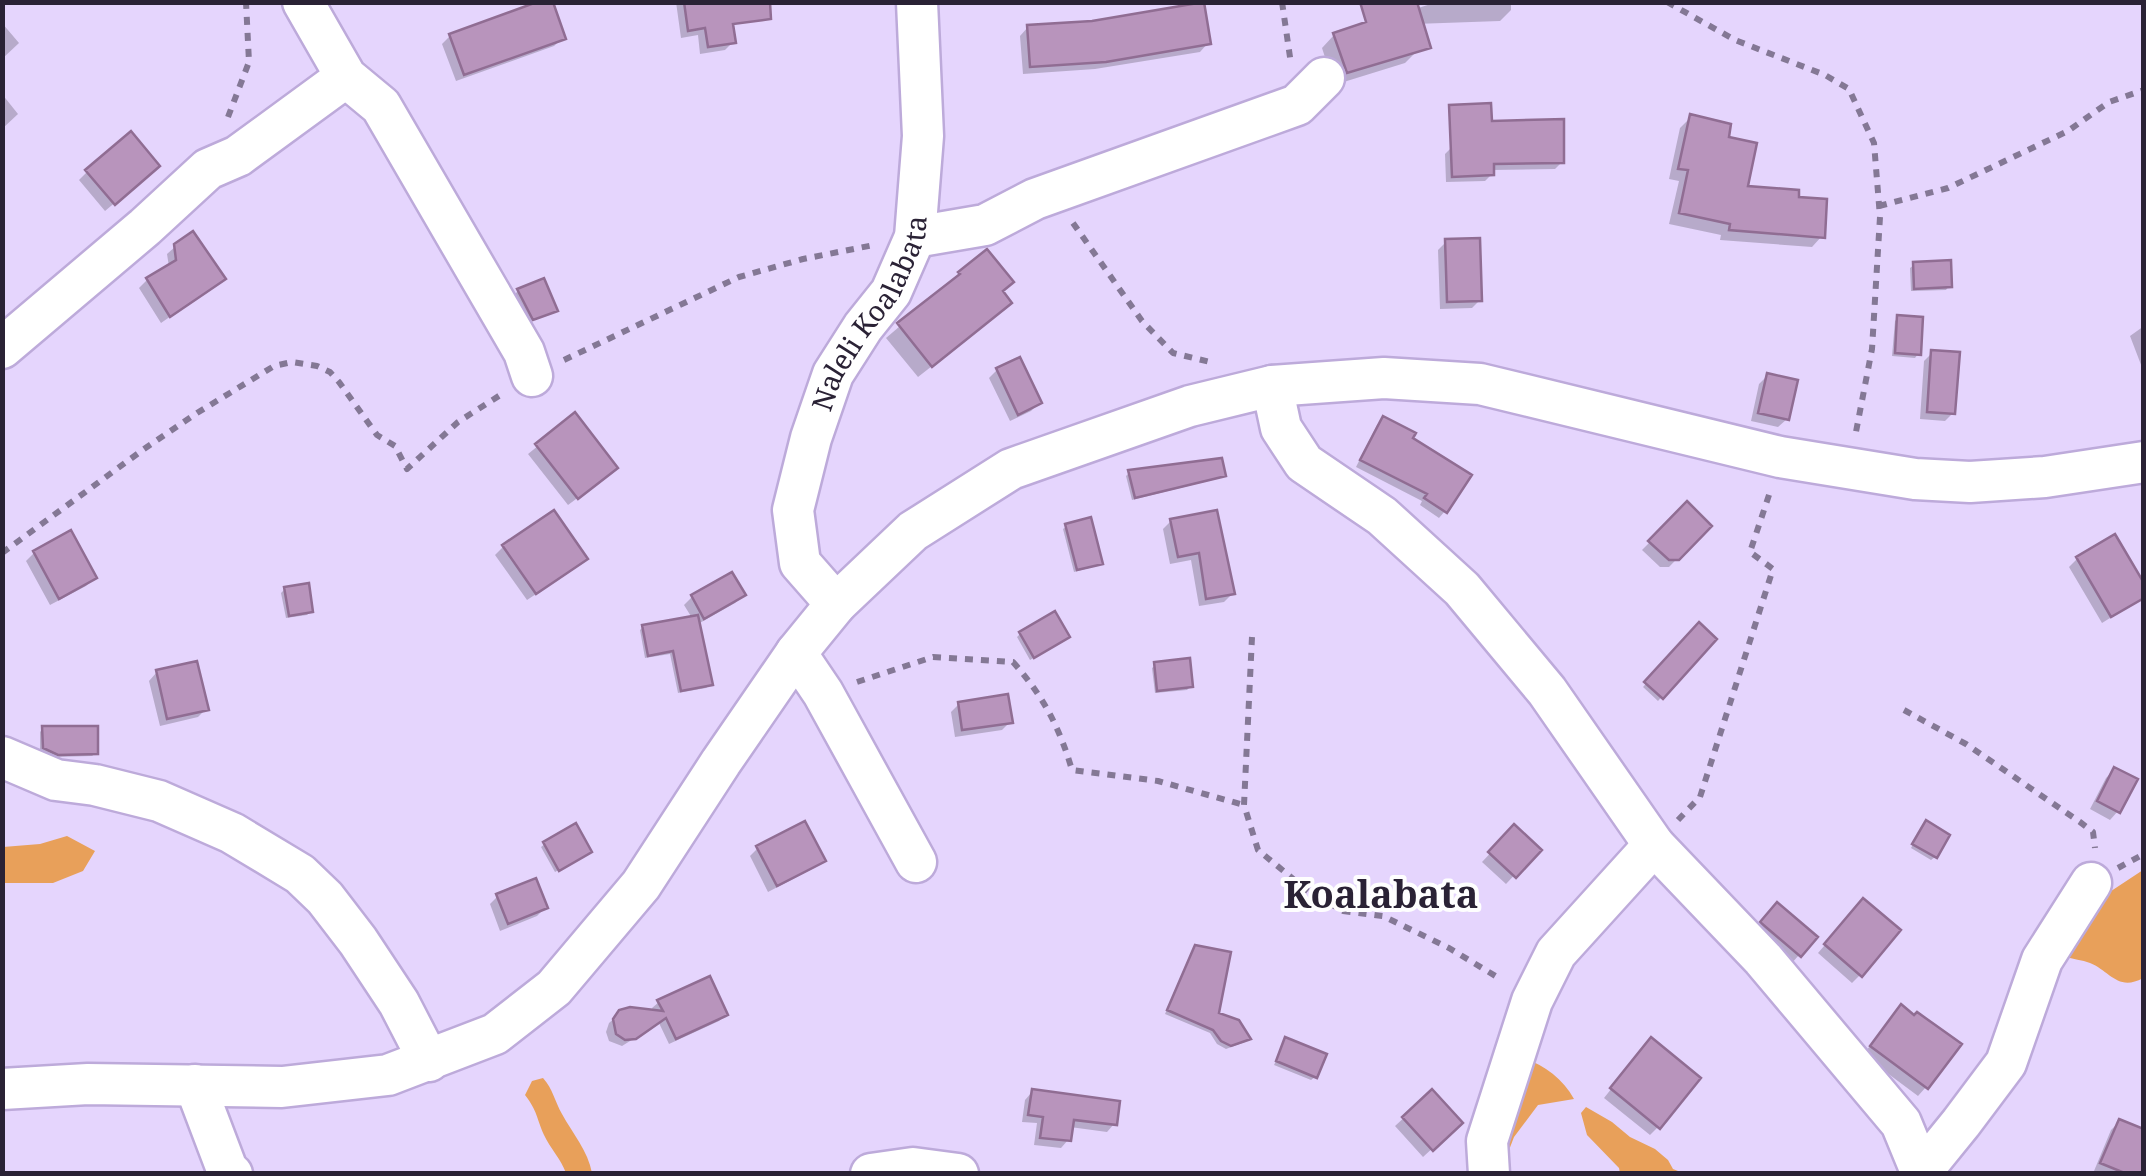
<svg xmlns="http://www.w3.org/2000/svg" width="2146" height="1176" font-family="'Noto Serif',serif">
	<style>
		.green { fill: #e8a05a }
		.shadow { fill: #0003 }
		.building { fill: #b894bc; stroke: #906d93; stroke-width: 2.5 }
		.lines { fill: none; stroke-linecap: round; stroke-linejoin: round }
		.minor-casing { stroke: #bdaada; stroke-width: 45 }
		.path { stroke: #847895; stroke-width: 6; stroke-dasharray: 8 8; stroke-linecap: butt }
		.minor { stroke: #fff; stroke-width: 40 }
		.labels { text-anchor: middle; stroke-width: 8; stroke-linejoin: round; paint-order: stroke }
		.street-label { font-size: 28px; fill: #2a2235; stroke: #fefefe }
		.district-label { font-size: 38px; font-weight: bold; fill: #2a2235; stroke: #fefefe }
	</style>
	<rect width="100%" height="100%" fill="#e5d5fd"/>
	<path class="green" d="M67,836l28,15 -12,20 -30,12h-50v-36l37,-3z
		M2143,870v108c-25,14 -33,-7 -53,-15 -8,-3 -17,-4 -25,-6l31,-56z
		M1523,1058c21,7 40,21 51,41l-36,6 -24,32 -5,13 -9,4z
		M543,1078c10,11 12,24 19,36 11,20 26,37 30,59h-26c-5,-14 -16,-25 -22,-38 -8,-18 -6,-23 -19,-40l7,-14z
		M1586,1107l26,15 18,15 25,12 13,11 5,9 10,4h-63l-1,-5 -32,-33 -6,-22z"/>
	<path class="shadow" d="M676,2h60l-5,23 2,17 -8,8 -25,4 -2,-19 -17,3z
		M1437,2h74v8l-11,11 -85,3 3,26 -13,13 -71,22 -12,-37 12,-13z
		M2,23l17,20 -17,16z
		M1028,27l180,16 -8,9 -105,17 -72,5 -3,-38z
		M450,36l113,2 -9,8 -98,35 -14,-37z
		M2,94l16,20 -16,15z
		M1691,117l35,22 19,50 51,10 26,37 -10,11 -92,-7 1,-5 -52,-11 10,-43 -10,-2 11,-51z
		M1489,123l73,39 -7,7 -63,1v4l-7,7 -39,1 -1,-28 7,-7z
		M87,172l62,2 -44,37 -26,-31z
		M1446,242l34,58 -8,8 -32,1 -2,-59z
		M176,246l38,40 -53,37 -22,-35 8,-8 22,-13 -2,-13z
		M987,252l13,40 -4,24 -78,61 -32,-39z
		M1914,265l35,21 -3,4 -35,1 -1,-23z
		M518,291l37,19 -26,12 -14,-28z
		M1898,318l20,36 -3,4 -23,-2 3,-35z
		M2144,326v44h-1l-13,-34z
		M1932,353l21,60 -8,8 -25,-2 4,-58z
		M997,370l42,33 -8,8 -21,10 -21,-43z
		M1768,375l19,44 -9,8 -27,-6 8,-37z
		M575,416l32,60 -39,29 -40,-51z
		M1383,419l62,92 -6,7 -19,-13 2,-4 -66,-34 21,-42z
		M1129,473l94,2 -3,3 -88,22 -6,-24z
		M1687,505l22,21 -40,41h-9l-18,-17z
		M1215,513l18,80 -9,9 -25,4 -8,-46 -21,4 -7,-35 8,-8z
		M1067,526l33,37 -3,3 -23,6 -11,-43z
		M503,547l74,20 -50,33 -32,-45z
		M34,553l60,25 -8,8 -36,19 -24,-44z
		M2077,559l67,38 -42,26 -33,-56z
		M285,589l26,22 -4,4 -21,3 -5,-25z
		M743,595l-8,8 -37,21 12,61 -4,3 -28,5 -8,-39 -25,4 -5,-28 3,-3 49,-9 -8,-13 8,-8z
		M1699,626l14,13 -55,62 -15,-14z
		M1020,634l44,6 -34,20 -13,-23z
		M1156,665l35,21 -4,4 -32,3 -3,-25z
		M157,672l49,37 -8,8 -38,9 -11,-45z
		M959,704l51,18 -8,8 -47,7 -4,-25z
		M43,728l53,25 -4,3 -39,1 -13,-5v-20z
		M2114,770l4,41 -8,9 -20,-11 16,-31z
		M1923,827l12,30 -4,3 -20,-12z
		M1514,828l24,22 -32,34 -24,-22z
		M545,844l41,11 -31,17 -14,-25z
		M758,848l65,12 -9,8 -46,24 -18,-36z
		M498,896l47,12 -8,8 -37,15 -10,-27z
		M1855,910l5,65 -8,8 -34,-30z
		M1769,914l46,23 -24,27 -37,-33z
		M1195,948l21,66 32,24 -3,4 -19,7 -9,-5 -7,-11 -45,-19 27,-62z
		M659,1002l66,13 -6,6 -50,23 -10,-21 -37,23 -13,-5 -3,-9 3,-9 8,-7 37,-3 -2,-5z
		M1893,1016l33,71 -8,9 -55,-41z
		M1286,1040l29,37 -4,3 -37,-15z
		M1643,1049l15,78 -8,8 -46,-37z
		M1032,1092l82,32 -7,8 -37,-5 -2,13 -7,8 -27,-3 3,-22 -15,-1 3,-22z
		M1432,1092l28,31 -37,34 -28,-31z
		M2119,1122l21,52h-41l-5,-3 17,-41z"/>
	<path class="building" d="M537,2h16l13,37 -102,36 -15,-41z
		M684,2h86l1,17 -38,5 3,19 -28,4 -3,-19 -17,3z
		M1204,2l7,42 -105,18 -76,5 -3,-42 65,-4z
		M1360,2h57l14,46 -84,25 -14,-40 33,-11z
		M1491,103l1,18 72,-2v44l-70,1v11l-42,2 -3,-72z
		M1690,114l41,10 -2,13 28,6 -9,43 51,4v7l28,2 -2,39 -96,-8 1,-6 -51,-11 9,-43 -10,-1z
		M131,131l29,35 -45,39 -30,-35z
		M193,231l33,48 -56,38 -24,-39 30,-18 -2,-16z
		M1480,238l2,63 -35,1 -2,-63z
		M987,249l27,33 -11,9 9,12 -80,64 -35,-44 63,-49 -2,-2z
		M1951,260l1,27 -38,2 -1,-27z
		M544,278l14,33 -25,9 -16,-31z
		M1897,315l26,2 -2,38 -26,-2z
		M1931,350l29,2 -5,62 -28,-2z
		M1020,357l22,46 -24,12 -22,-47z
		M1767,373l31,7 -9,40 -31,-7z
		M575,412l43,56 -40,31 -43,-55z
		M1383,416l33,17 -3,5 59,37 -25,38 -23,-15 3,-4 -67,-34z
		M1222,458l4,18 -91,22 -7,-28z
		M1687,501l25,25 -33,34h-10l-21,-19z
		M554,510l34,49 -52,35 -34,-49z
		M1217,510l18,84 -29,5 -7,-46 -21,4 -8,-38z
		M1091,517l12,47 -26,6 -12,-46z
		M71,530l26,48 -38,21 -26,-48z
		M2115,534l29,49v15l-33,19 -35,-60z
		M732,572l14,23 -42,24 -13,-24z
		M309,583l4,29 -24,4 -5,-29z
		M1055,611l15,26 -36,21 -15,-26z
		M698,615l15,70 -32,6 -8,-40 -25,5 -6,-31z
		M1699,622l18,17 -54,60 -19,-17z
		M1190,658l3,29 -36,4 -3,-29z
		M197,661l12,49 -42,9 -11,-49z
		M1008,694l5,29 -51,7 -4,-28z
		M42,726h56v28l-40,1 -15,-7z
		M2114,767l24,12 -18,34 -23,-12z
		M1926,820l24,15 -13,23 -25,-14z
		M805,821l21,40 -49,25 -21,-40z
		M576,823l16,29 -33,19 -16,-29z
		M1514,824l28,26 -26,28 -28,-26z
		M536,878l12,30 -40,16 -12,-30z
		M1863,898l38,32 -39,47 -38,-33z
		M1777,902l41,35 -17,20 -41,-35z
		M1195,945l36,7 -12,61 20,7 12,19 -20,7 -10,-5 -8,-11 -46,-20z
		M710,976l18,39 -52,24 -10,-21 -30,21 -11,1 -9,-6 -3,-15 6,-9 11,-3 33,4 -6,-11z
		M1901,1004l13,11 3,-3 45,32 -34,45 -58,-43z
		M1285,1037l42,17 -10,24 -41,-17z
		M1651,1037l50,41 -41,51 -50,-41z
		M1032,1089l88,12 -3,24 -43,-5 -3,21 -31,-3 3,-21 -15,-2z
		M1432,1089l31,34 -30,28 -31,-34z
		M2119,1119l25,10v45h-17l-27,-11z"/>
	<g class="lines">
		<g class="minor-casing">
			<g id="minor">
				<path d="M303,2l43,75 35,29 143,246 8,24"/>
				<path d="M915,237l70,-12 50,-26 262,-94 27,-27"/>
				<path d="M2,348l143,-121 63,-58 30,-13 108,-79"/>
				<path d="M1272,386l9,42 23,35 78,53 80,73 85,102 107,154 109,114 138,164 21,51"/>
				<path id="s1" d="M836,604l-36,-41 -7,-53 18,-72 22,-64 30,-47 28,-35 24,-55 8,-101 -6,-134"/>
				<path d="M796,653l27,40 93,169"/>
				<path d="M2,757l54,23 39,5 64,16 73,32 68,41 25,24 33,43 41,62 30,58"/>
				<path d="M195,1085l33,87 4,2"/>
				<path d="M2,1089l86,-5 194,3 106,-12 107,-41 59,-46 87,-103 80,-123 75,-109 40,-49 77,-73 98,-62 179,-63 82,-20 112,-8 96,6 300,73 135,22 55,3 75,-5 99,-15"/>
				<path d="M871,1174l42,-6 45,6"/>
				<path d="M1489,1174l-2,-33 45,-140 24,-48 98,-108"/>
				<path d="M1926,1174l-4,-3 39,-48 45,-60 36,-103 49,-77"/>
			</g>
		</g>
		<path class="path" d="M1282,2l9,62
			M1667,2l68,38 90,35 24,14 25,54 6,74 -8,132 -17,88
			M228,117l21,-55 -3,-60
			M1879,206l69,-18 120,-57 41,-29 35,-12
			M1073,223l69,98 31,32 37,9
			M564,360l175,-83 64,-18 71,-14
			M2,553l142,-104 53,-36 77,-47 18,-4 25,4 13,6 9,10 38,53 18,11 12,23 51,-47 47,-30
			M1252,637l-8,168 14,45 51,42 34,19 40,5 66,32 53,32
			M857,682l76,-25 80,5c30,34 46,64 59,108l86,11 86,24
			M1904,710l62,34 114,78 13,10 2,16
			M1678,820l22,-23 73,-228 -23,-17 20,-60
			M2118,868l26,-14"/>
		<use href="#minor" class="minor"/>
	</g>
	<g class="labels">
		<g class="street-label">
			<text dy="10" stroke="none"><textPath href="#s1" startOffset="322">Naleli Koalabata</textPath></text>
		</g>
		<g class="district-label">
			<text x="1381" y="908">Koalabata</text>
		</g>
	</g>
	<rect width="2146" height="1176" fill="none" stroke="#2a2235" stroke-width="10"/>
</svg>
